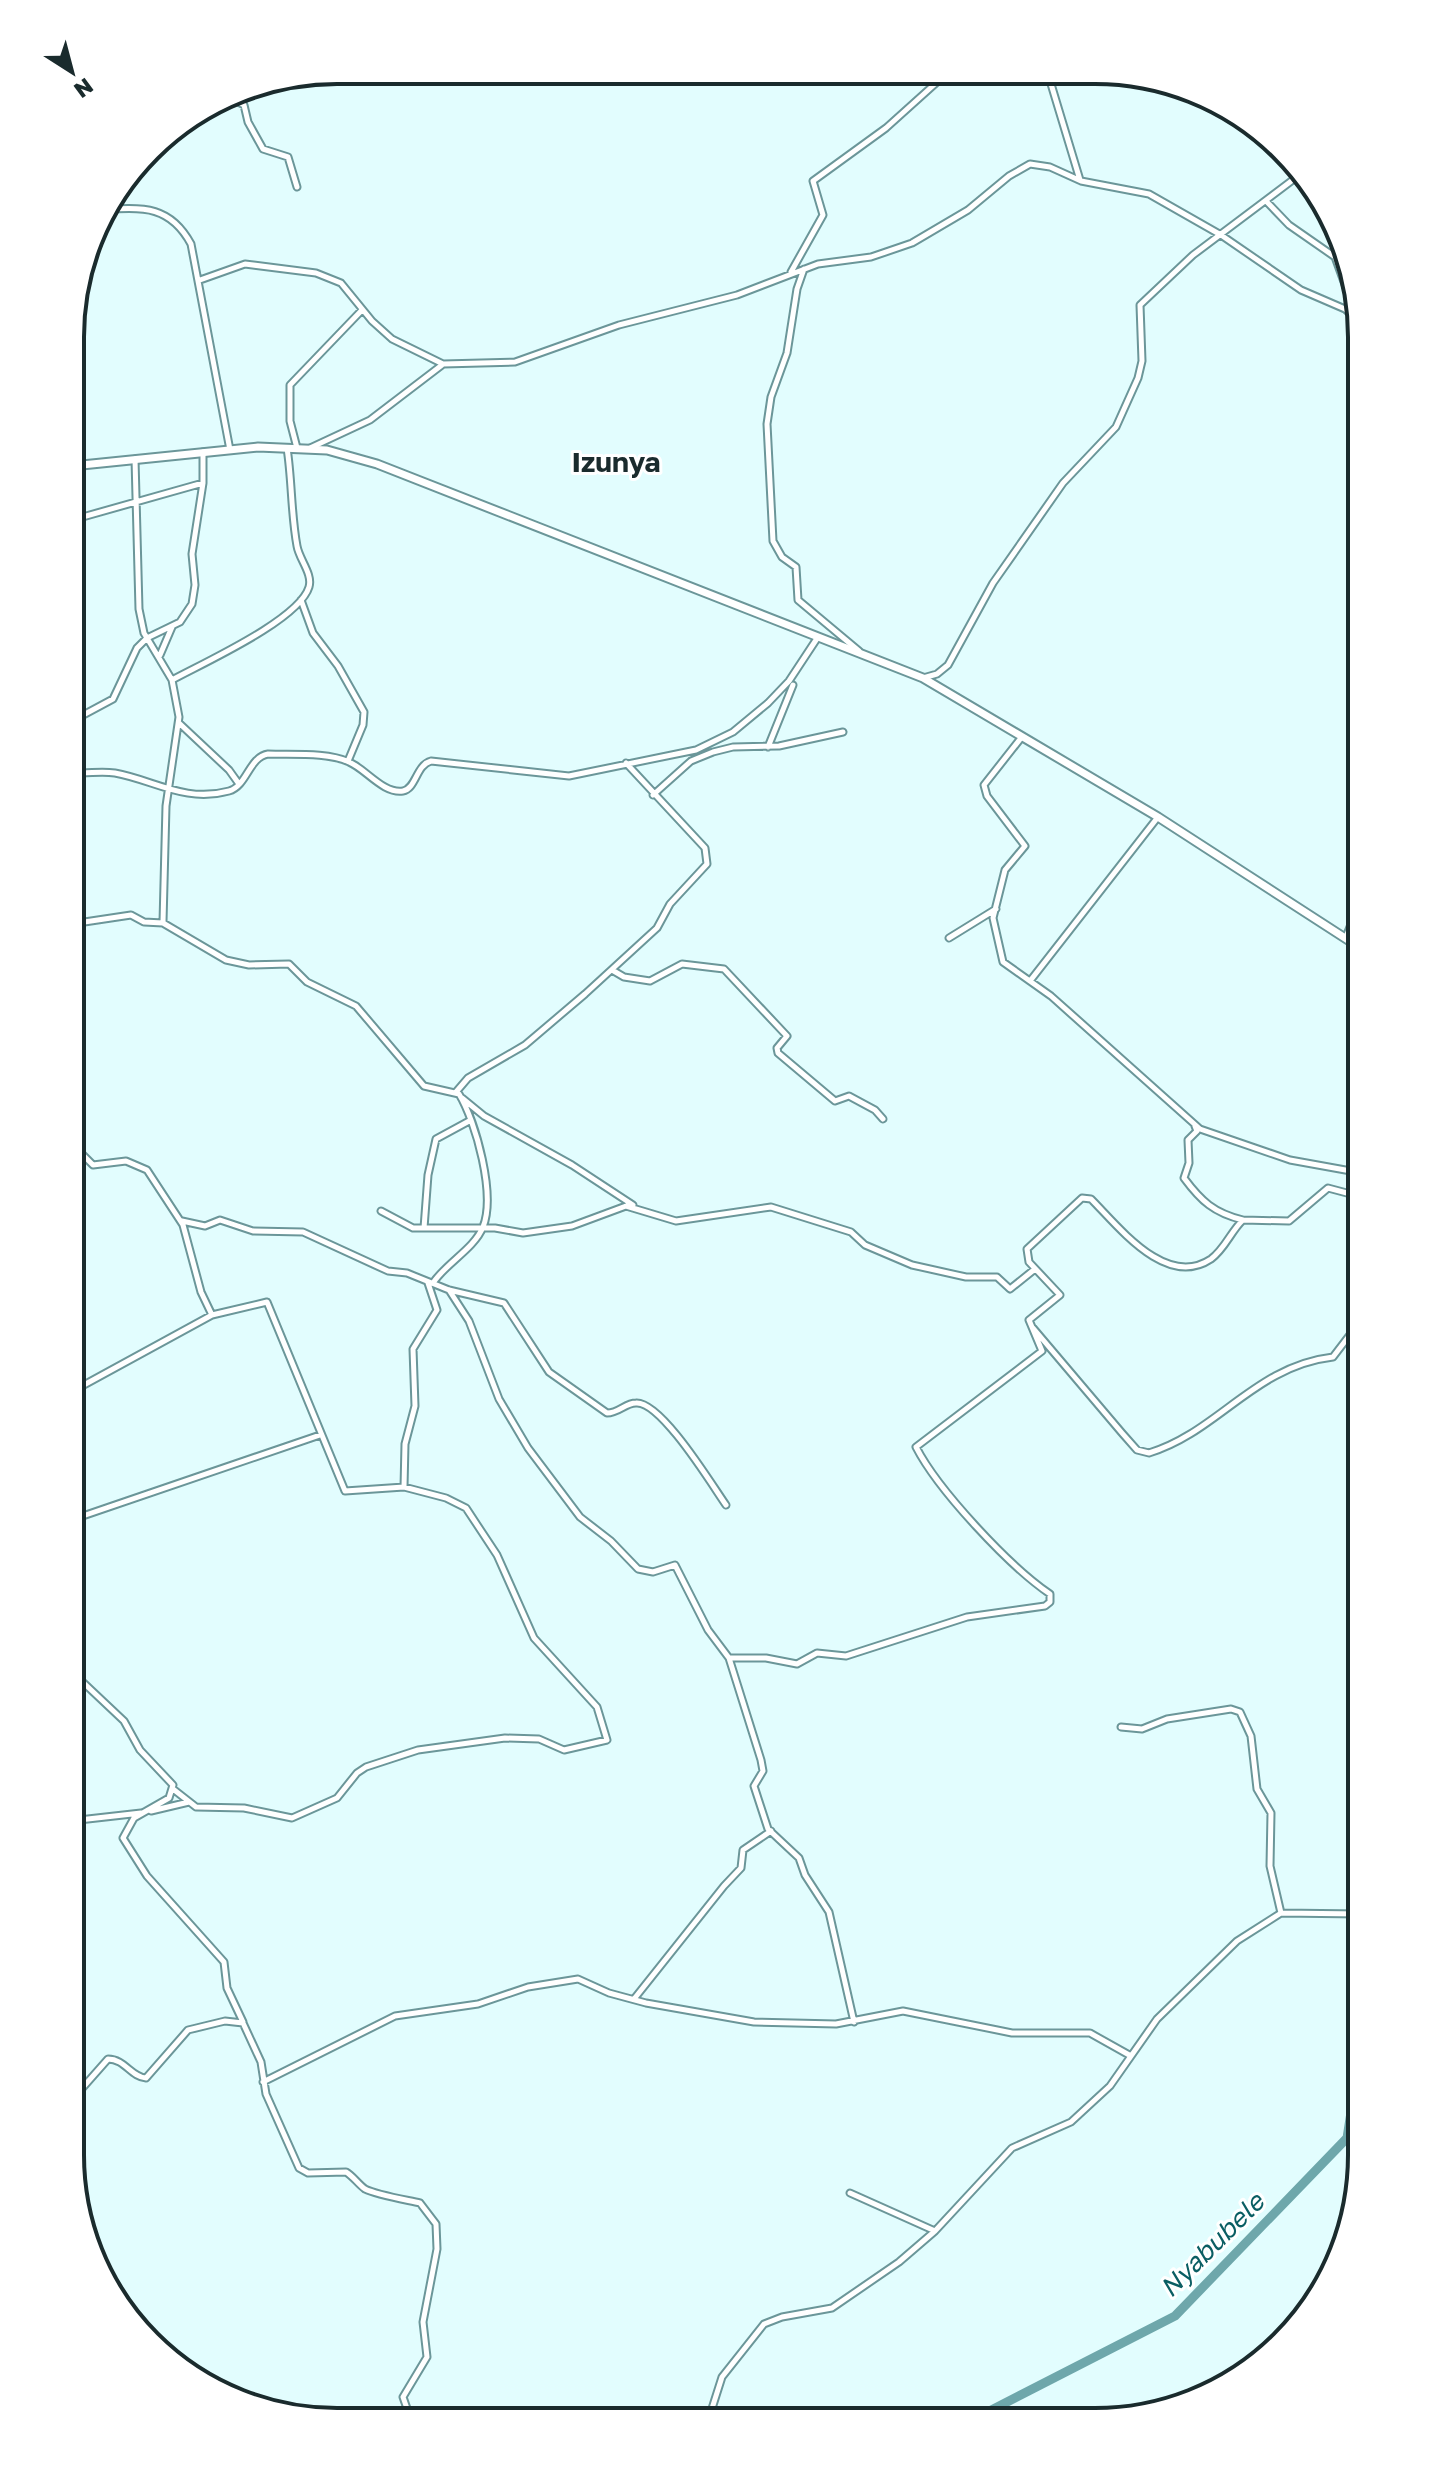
<svg xmlns="http://www.w3.org/2000/svg" width="1432" height="2492" font-family="'Golos Text',sans-serif">
	<style>
		.lines { fill: none; stroke-linecap: round; stroke-linejoin: round }
		.river { stroke: #6ea7ab; stroke-width: 9 }
		.street-casing { stroke: #6b9699; stroke-width: 9 }
		.secondary-casing { stroke: #6b9699; stroke-width: 11 }
		.street { stroke: #fff; stroke-width: 5 }
		.secondary { stroke: #fff; stroke-width: 7 }
		.labels { text-anchor: middle; stroke-width: 6; stroke-linejoin: round; paint-order: stroke }
		.water-label { font-size: 26px; font-style: italic; fill: #0a5e63; stroke: #fff }
		.quarter-label { font-size: 28px; font-weight: bold; fill: #1a2b2d; stroke: #fff }
		.rim { fill: none; stroke: #1a2b2d; stroke-width: 4 }
	</style>
	<rect width="100%" height="100%" fill="#e2fdfe"/>
	<g class="lines">
		<path class="river" d="M968,2422l207,-106 172,-178 14,-90"/>
		<g class="street-casing">
			<path id="street" d="M1048,74l32,106
				M226,96l18,9 4,17 15,27 25,8 9,30
				M1266,201l23,24 46,32 21,58
				M104,210c40,-4 67,-3 87,34l39,206
				M804,269l-7,20 -10,64 -16,44 -4,27 6,117 9,16 14,10 2,33 61,51
				M791,272l32,-57 -10,-34 73,-53 60,-54
				M200,280l45,-16 71,9 25,10 31,38 20,18 51,25 72,-2 104,-37 118,-30 81,-31 53,-7 41,-14 56,-33 41,-34 21,-12 20,3 31,14 68,13 72,41 80,55 44,19 14,12
				M297,448l-7,-27v-36l72,-75
				M310,448l60,-28 72,-55
				M135,459l4,150 5,24 28,47 7,37 -13,89 -3,116
				M72,520l131,-37
				M301,600l12,33 25,33 26,46 -1,13 -15,36
				M160,655l12,-28
				M923,678l14,-4 11,-9 45,-82 70,-100 53,-56 22,-49 4,-17 -2,-56 53,-50 105,-79
				M172,680c31,-17 127,-60 137,-93 4,-13 -10,-28 -12,-41 -6,-32 -5,-66 -10,-98
				M72,721l41,-22 24,-51 10,-10 33,-16 12,-18 3,-19 -3,-31 11,-71v-31
				M179,723l50,47 10,14
				M1021,738l-37,47 3,11 38,50 -20,24 -12,48 10,44 48,34 149,133 90,31 72,13
				M768,747l25,-62
				M72,774c14,-1 29,-3 43,-1 39,7 70,30 114,18 18,-5 20,-34 39,-37 24,1 59,-2 81,8 17,7 34,32 54,29 13,-2 13,-26 28,-30l138,15 127,-26 37,-18 35,-29 21,-22 29,-44
				M653,795l38,-34 22,-9 20,-5 46,-1 64,-14
				M71,924l60,-9 13,7 19,1 63,37 23,5 40,-1 18,18 49,24 68,80 35,8c17,28 37,101 24,133 -9,22 -37,36 -50,56
				M1346,937l16,-40
				M949,938l47,-29
				M612,970l12,7 26,4 32,-17 42,5 63,67 -10,12 1,5 57,48 14,-5 26,14 8,9
				M1030,981l128,-164
				M456,1092l12,-14 57,-33 60,-51 72,-66 13,-24 37,-40 -2,-16 -79,-85
				M462,1098l22,18 88,49 61,40
				M1195,1126l2,5 -9,9 1,23 -5,15c17,23 30,35 59,42
				M71,1143l22,22 33,-4 21,9 36,55 18,67 11,23
				M381,1211l32,17h82l28,5 49,-7 54,-20 50,15 95,-14 80,25 14,13 47,20 54,12h31l13,12 25,-20
				M182,1221l23,5 15,-6 33,11 50,1 85,39 19,2 42,17 55,13 45,69 58,41c12,0 18,-10 29,-10 25,-2 76,82 90,102
				M424,1228l4,-53 8,-36 35,-19
				M449,1290l20,31 30,78 29,49 52,69 31,24 27,28 15,3 22,-7 33,65 21,28 32,102 2,11 -9,15 14,43 31,29 6,17 24,37 25,110
				M1033,1328l89,105 15,17 12,3c69,-21 106,-87 184,-96l29,-38
				M71,1392l141,-77 55,-13 78,189 59,-4 42,11 20,10 31,47 37,83 63,69 10,33 -43,10 -25,-11 -34,-1 -87,12 -52,17 -9,6 -20,25 -45,20 -48,-10 -48,-1 -23,-18
				M404,1487l1,-43 10,-38 -2,-57 24,-39 -9,-27
				M71,1494l6,10 -3,14
				M71,1520l249,-85
				M729,1658h37l31,6 20,-11 29,3 121,-39 78,-11 5,-4v-8c-41,-28 -112,-104 -134,-147l126,-96 -13,-31 31,-25 -31,-33 -2,-13 55,-51 9,1c28,28 75,90 120,60 14,-10 20,-28 32,-39l46,1 39,-33 34,9
				M71,1671l53,50 16,29 33,35 -4,13 -35,20 -11,20 24,38 77,86 3,26 16,34
				M1121,1727l21,2 25,-10 64,-10 9,3 11,24 6,53 14,24 -1,53 11,47
				M151,1811l38,-9
				M70,1821l71,-8
				M634,1999l90,-113 17,-18 2,-18 28,-19
				M263,2082l132,-66 83,-12 50,-17 50,-8 31,14 37,10 108,19 82,2 67,-13 109,22h78l41,23
				M70,2102l38,-43c17,0 23,18 38,19l42,-48 37,-9 18,2 18,39 5,32 33,74 9,5 38,-1c7,4 12,12 19,17 12,6 42,11 55,14l16,21 1,25 -14,73 4,35 -24,40 8,23
				M850,2193l85,38
				M708,2421l14,-44 42,-53 18,-7 50,-9 67,-46 36,-31 77,-83 59,-26 39,-36 47,-67 80,-78 44,-28 80,1"/>
		</g>
		<g class="secondary-casing">
			<path id="secondary" d="M72,466l186,-19 69,3 50,14 546,214 235,139 204,132"/>
		</g>
		<use href="#street" class="street"/>
		<use href="#secondary" class="secondary"/>
	</g>
	<g class="labels">
		<g class="water-label">
			<text transform="translate(1212 2245) rotate(-45)" y="9">Nyabubele</text>
		</g>
		<g class="quarter-label">
			<text x="616" y="472">Izunya</text>
		</g>
	</g>
	<path d="M0 0H1432V2492H0ZM337 84H1095A253 253 0 0 1 1348 337V2155A253 253 0 0 1 1095 2408H337A253 253 0 0 1 84 2155V337A253 253 0 0 1 337 84Z" fill="#fff" fill-rule="evenodd"/>
	<path class="rim" d="M337 84H1095A253 253 0 0 1 1348 337V2155A253 253 0 0 1 1095 2408H337A253 253 0 0 1 84 2155V337A253 253 0 0 1 337 84Z"/>
	<g transform="translate(72 72) rotate(144)" stroke="#ffffff" stroke-width="6" paint-order="stroke">
	<path d="M0-6L14 30L0 20L-14 30Z" fill="#1a2b2d"/>
	<text y="-12" font-size="22" font-weight="bold" text-anchor="middle" fill="#1a2b2d">N</text>
	</g>
</svg>
